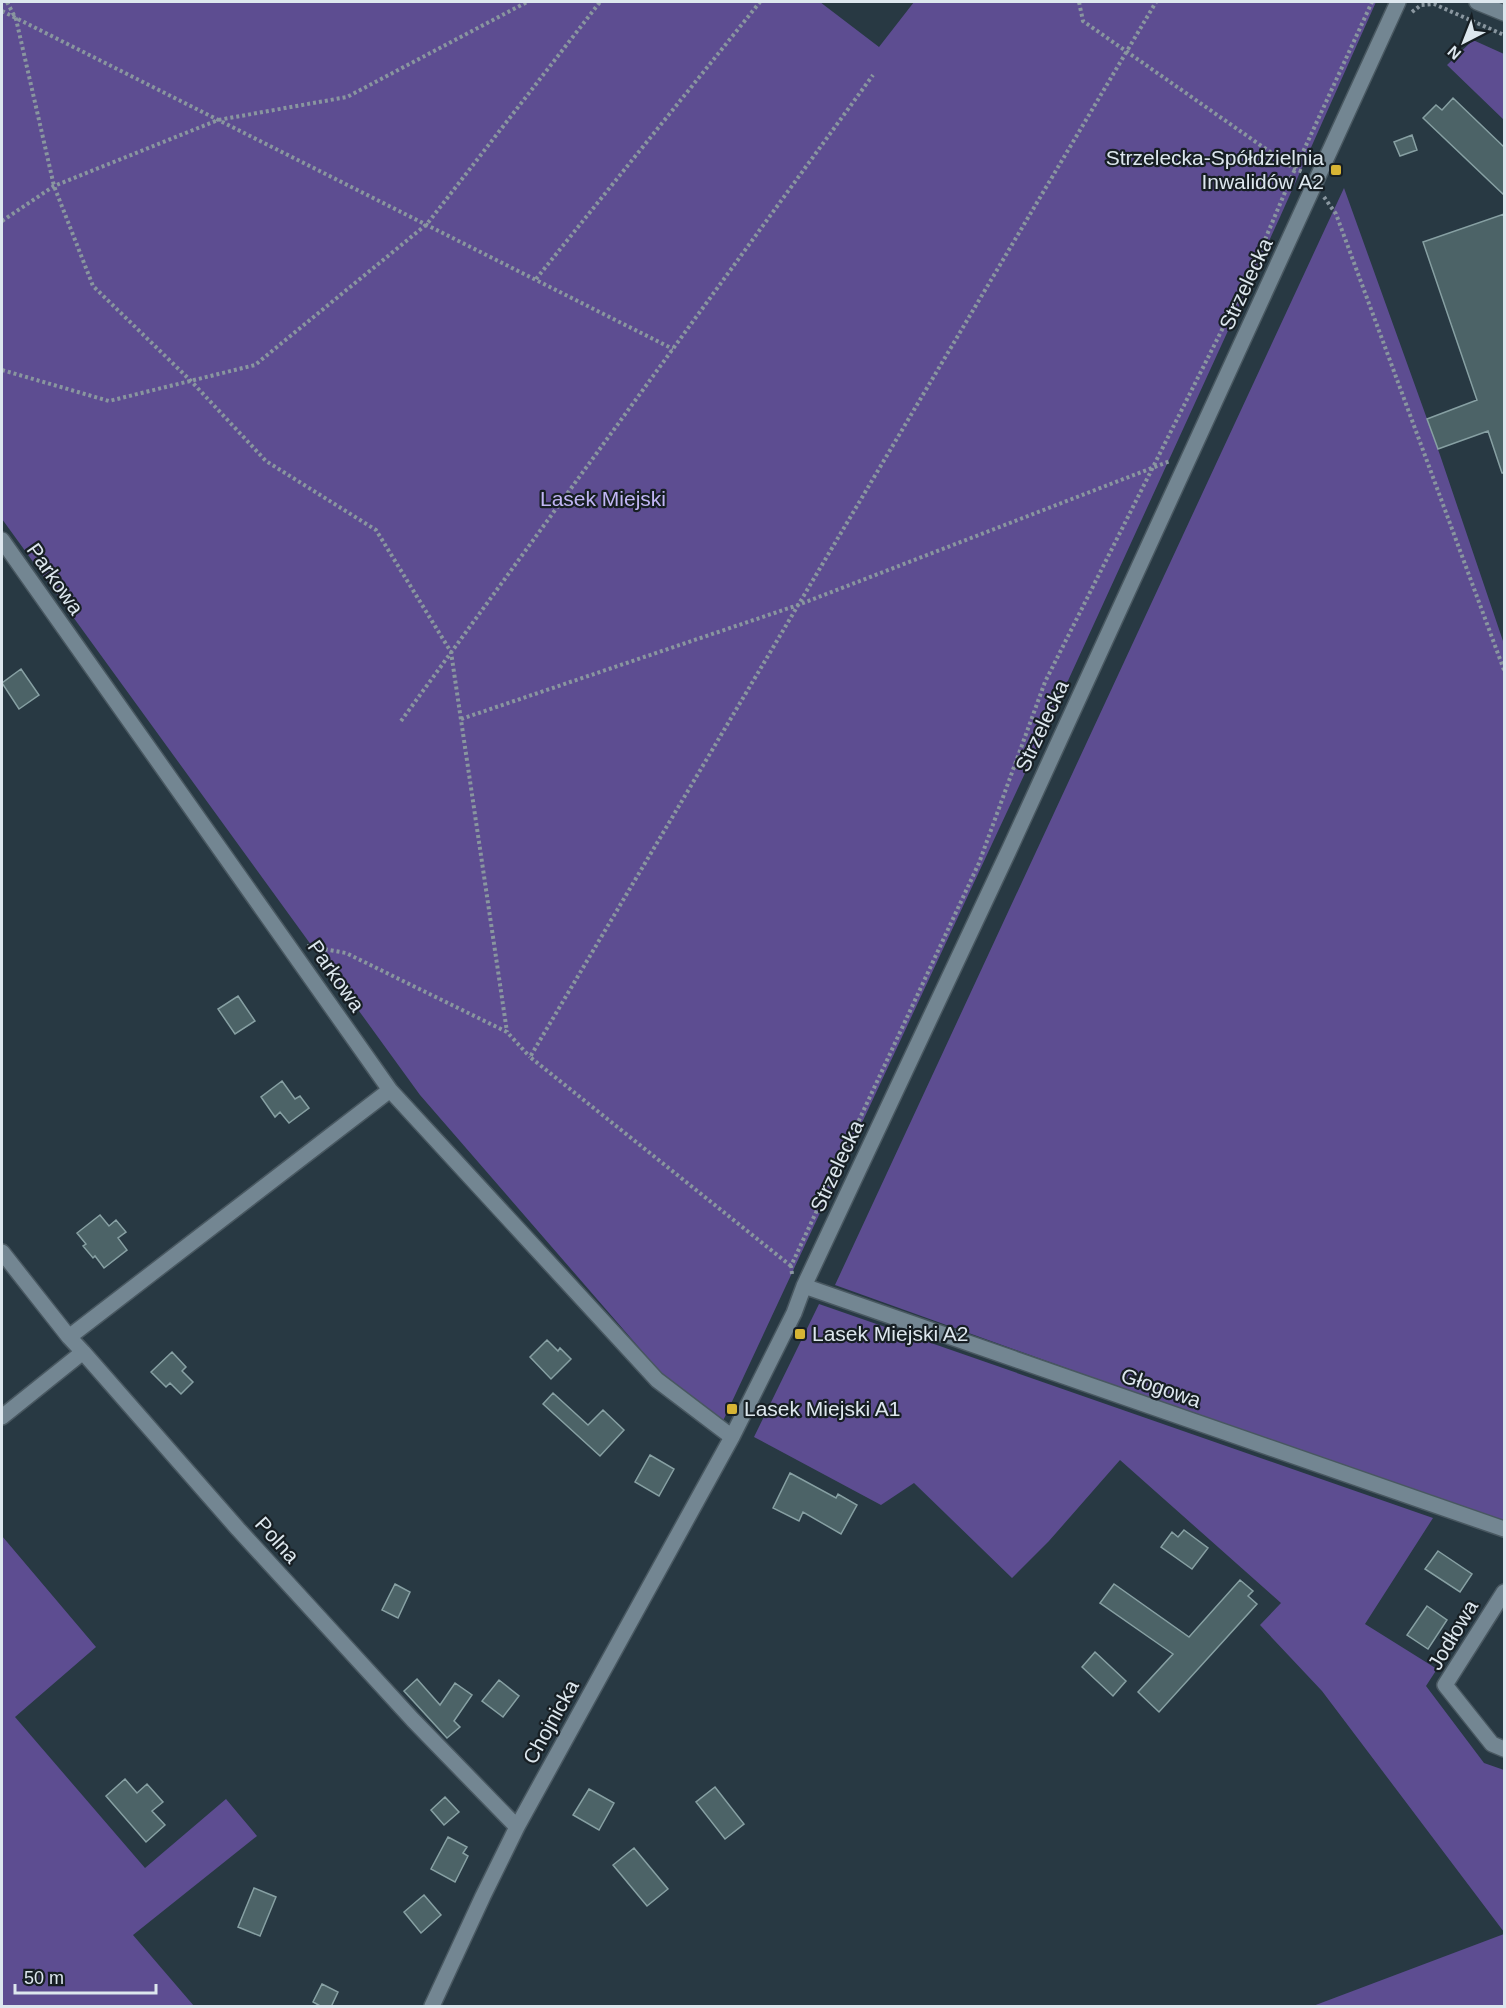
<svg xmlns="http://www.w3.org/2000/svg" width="1506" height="2008" font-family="Arial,sans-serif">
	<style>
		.green { fill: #5d4d91 }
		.building { fill: #4c6367; stroke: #87a0a3; stroke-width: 1.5 }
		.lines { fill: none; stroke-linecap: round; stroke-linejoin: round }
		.minor-casing { stroke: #495861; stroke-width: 18 }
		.path { stroke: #89969f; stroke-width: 4; stroke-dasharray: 3 3; stroke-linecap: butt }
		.minor { stroke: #738692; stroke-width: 15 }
		.poi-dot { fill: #d7b434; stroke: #171f24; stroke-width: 2 }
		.labels { text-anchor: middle; stroke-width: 4.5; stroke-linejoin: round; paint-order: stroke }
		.poi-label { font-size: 21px; fill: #dde7ee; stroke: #171f24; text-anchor: start }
		.street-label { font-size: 21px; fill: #dde7ee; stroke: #171f24 }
		.park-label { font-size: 21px; fill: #c1b6f4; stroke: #171f24 }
	</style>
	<rect width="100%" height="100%" fill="#283943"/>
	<path class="green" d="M2,2h818l59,45 35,-45h462l-96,215 -219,479 -339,727 -60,-49 -242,-279 -418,-576z
		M1473,40l31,14v66l-57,-55z
		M1344,188l96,267 64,189v881l-669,-240z
		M819,1304l614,214 -68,106 72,45 -11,17 58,77 20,7v162l-182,-241 -62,-66 21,-22 -161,-143 -71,81 -37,37 -98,-95 -33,22 -127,-68z
		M2,1536l94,111 -81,70 130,151 81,-69 31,37 -124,99 61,71h-192z
		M1504,1934v72h-191z"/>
	<path class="building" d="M1453,98l51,49v48l-81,-77 13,-13 6,5z
		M1412,135l5,15 -17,6 -6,-14z
		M1504,214v259h-2l-14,-42 -50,18 -11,-30 50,-19 -54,-158z
		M21,669l18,26 -20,14 -17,-26z
		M238,996l17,25 -20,13 -17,-25z
		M282,1081l13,18 5,-3 9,12 -20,15 -9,-11 -5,5 -14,-20z
		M100,1215l9,11 7,-6 10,12 -8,6 9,12 -23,18 -9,-12 -2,2 -10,-12 3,-2 -9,-11z
		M547,1340l11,11 2,-3 11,11 -20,20 -21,-22z
		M172,1352l14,15 -4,4 11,11 -12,12 -11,-11 -4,4 -15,-15z
		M553,1393l35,32 15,-15 21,20 -24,26 -57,-52z
		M650,1455l24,14 -15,27 -24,-14z
		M790,1473l46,25 2,-4 19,11 -16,29 -38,-22 -4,9 -26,-13z
		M1184,1530l24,18 -16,21 -31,-22 11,-15 6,5z
		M1438,1551l34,23 -12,18 -35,-23z
		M1240,1580l13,11 -5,5 9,8 -98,108 -21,-20 35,-38 -73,-51 14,-19 75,53z
		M395,1584l15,8 -12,26 -16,-8z
		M1427,1606l20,14 -19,29 -21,-14z
		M1095,1652l31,29 -13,15 -31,-29z
		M417,1679l23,26 15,-22 17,12 -18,26 6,6 -13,11 -43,-47z
		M499,1680l20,16 -16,21 -21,-16z
		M125,1779l12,14 10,-9 16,18 -11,9 13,14 -19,17 -40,-46z
		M715,1787l29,37 -19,15 -29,-37z
		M589,1789l25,14 -15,27 -26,-15z
		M445,1797l14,15 -15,13 -13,-15z
		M448,1837l19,10 -4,6 5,3 -13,26 -24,-13z
		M634,1848l34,41 -21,17 -34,-41z
		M254,1888l22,9 -16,39 -22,-9z
		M424,1895l17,20 -20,18 -17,-21z
		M322,1984l16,8 -7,15h-9l-9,-5z"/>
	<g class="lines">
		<g class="minor-casing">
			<path id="minor" d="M1477,2l27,11
				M2,540l388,550 -321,247 14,15
				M390,1090l267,290 75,57
				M2,1252l67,85
				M804,1286l700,243
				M2,1417l81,-65 155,177 175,191 104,107
				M1504,1592l-59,93 47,59 12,5
				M432,2006l51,-110 34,-69 215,-390 62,-124 10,-27 206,-438 388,-846"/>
		</g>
		<path class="path" d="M7,2l9,17 38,167 39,100 98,95 75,80 110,69 75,122 56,380
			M1079,2l4,19 210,147 10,4
			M2,11l671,338
			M1412,12l9,-7 13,-1 70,31
			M1324,197l12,17 168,456
			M2,221l52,-35 164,-66 129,-23 180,-95
			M536,279l224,-277
			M2,370l107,31 146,-36 172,-141 173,-222
			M461,719l337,-114 372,-144
			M401,721l472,-646
			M307,946l39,7 161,79 23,25
			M791,1266l-261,-209 626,-1055
			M792,1274l-1,-8 188,-403 66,-181 208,-414 38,-90 81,-176"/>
		<use href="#minor" class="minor"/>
	</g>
	<g class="poi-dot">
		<rect x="1330" y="164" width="12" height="12" rx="3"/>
		<rect x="794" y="1328" width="12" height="12" rx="3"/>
		<rect x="726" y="1403" width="12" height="12" rx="3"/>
	</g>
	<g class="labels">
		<g class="poi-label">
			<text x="1324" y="165" text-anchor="end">Strzelecka-Spółdzielnia<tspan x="1324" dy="24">Inwalidów A2</tspan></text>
			<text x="812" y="1341">Lasek Miejski A2</text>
			<text x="744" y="1416">Lasek Miejski A1</text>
		</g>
		<g class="street-label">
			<text transform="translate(1246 284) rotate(-65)" y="7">Strzelecka</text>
			<text transform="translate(55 579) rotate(55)" y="7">Parkowa</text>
			<text transform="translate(1042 726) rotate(-65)" y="7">Strzelecka</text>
			<text transform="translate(336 976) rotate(55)" y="7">Parkowa</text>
			<text transform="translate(837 1166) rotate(-65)" y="7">Strzelecka</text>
			<text transform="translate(1161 1388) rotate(19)" y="7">Głogowa</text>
			<text transform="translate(277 1540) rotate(48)" y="7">Polna</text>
			<text transform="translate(1453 1635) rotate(-59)" y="7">Jodłowa</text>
			<text transform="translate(551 1722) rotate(-61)" y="7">Chojnicka</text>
		</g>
		<g class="park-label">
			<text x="603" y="506">Lasek Miejski</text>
		</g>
	</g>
	<rect width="1506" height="2008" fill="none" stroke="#dde7ee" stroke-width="6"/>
	<g transform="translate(1464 42) rotate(222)" stroke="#171f24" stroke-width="4.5" paint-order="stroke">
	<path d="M0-4.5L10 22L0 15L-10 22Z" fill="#dde7ee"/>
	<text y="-9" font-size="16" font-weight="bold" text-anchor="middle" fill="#dde7ee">N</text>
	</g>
	<path d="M15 1984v9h141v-9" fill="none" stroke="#dde7ee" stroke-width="3"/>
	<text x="24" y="1984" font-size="18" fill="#dde7ee" stroke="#171f24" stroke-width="4.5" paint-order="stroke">50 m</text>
</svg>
